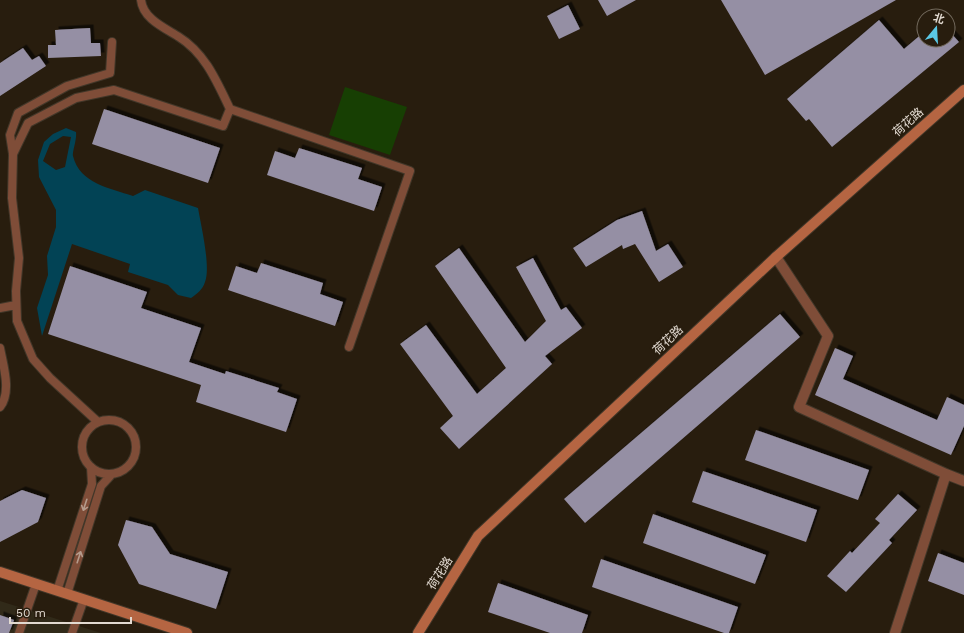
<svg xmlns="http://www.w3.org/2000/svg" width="964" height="633" font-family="'Work Sans','Noto Sans SC',sans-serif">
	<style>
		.medical { fill: #312a19 }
		.green { fill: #173f03 }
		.water { fill: #024355; fill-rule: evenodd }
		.building { fill: #958fa4; filter: url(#shadow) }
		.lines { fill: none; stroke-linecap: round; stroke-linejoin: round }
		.lane-casing { stroke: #423729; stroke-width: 10 }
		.street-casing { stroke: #423729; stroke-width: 12 }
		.secondary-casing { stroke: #423729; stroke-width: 12 }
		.lane { stroke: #7f4d38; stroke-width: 8 }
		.street { stroke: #7f4d38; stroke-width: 10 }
		.secondary { stroke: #b56542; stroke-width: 10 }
		.oneway { stroke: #b59b8c }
		.labels { text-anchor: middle; stroke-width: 4; stroke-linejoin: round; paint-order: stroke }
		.street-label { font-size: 12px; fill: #e2dad1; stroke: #281d0e }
	</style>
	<defs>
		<filter id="shadow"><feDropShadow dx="3.5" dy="-3.5" stdDeviation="0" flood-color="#0009"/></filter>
	</defs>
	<rect width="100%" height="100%" fill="#281d0e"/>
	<path class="medical" d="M0,601l101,32h-101z"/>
	<path class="green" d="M345,87l62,20 -17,48 -61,-20z"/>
	<path class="water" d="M66,128l10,4c1,8 -4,20 -3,24 7,28 37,32 60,40l12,-6 53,18c3,17 13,59 7,74 -2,7 -8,12 -14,16l-13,-3 -10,-10 -40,-13 2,-8 -58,-20 -30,92 -5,-28 11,-33 -1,-19 9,-29v-17l-17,-33 -1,-17 6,-18 9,-8zM63,136l8,1 -6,30 -9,3 -13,-9 7,-17z"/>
	<path class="building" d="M598,0h38l-29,16z
		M721,0h175l-131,75z
		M568,5l12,24 -21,10 -12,-23z
		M879,20l25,29 20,-17v8h24v-10l11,12 -127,105 -23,-28 -3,2 -19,-22z
		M90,28l1,15h9l1,13 -53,2v-13h8l-1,-15z
		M23,48l9,12 7,-4 7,10 -46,30v-33z
		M104,109l116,39 -12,35 -116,-39z
		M299,148l63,20 -4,11 24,8 -8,24 -107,-36 8,-24 20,7z
		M642,211l14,40 12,-7 15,23 -24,15 -24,-38 -12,5 -1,-4 -36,22 -13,-19 44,-28z
		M459,248l66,94 21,-21 -30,-54 17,-9 28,52 5,-3 16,21 -37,28 7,8 -93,85 -19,-21 13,-12 -53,-72 26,-19 51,69 29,-26 -71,-102z
		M261,263l62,20 -3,11 23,8 -8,24 -107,-36 8,-24 21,7z
		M70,266l77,26 -6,16 60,20 -12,34 36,12 1,-3 53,17 -2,4 20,7 -11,33 -90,-30 5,-17 -153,-51z
		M780,314l20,23 -215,186 -21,-24z
		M835,348l18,8 -10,23 94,41 10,-23 17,8v21l-13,29 -136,-60z
		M756,430l113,40 -11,30 -113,-40z
		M703,471l114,39 -11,32 -114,-40z
		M22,490l24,8 -8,24 -38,20v-41z
		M898,494l19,16 -28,30 3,3 -46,49 -19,-16 23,-25 2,2 28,-30 -5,-4z
		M653,514l113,41 -11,29 -112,-41z
		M126,520l26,7 18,27 58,18 -12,37 -77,-25 -21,-39z
		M938,553l26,10v32l-36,-14z
		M601,559l137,48 -9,26h-5l-132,-46z
		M498,583l90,32 -6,18h-32l-62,-21z
		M0,615l14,5 -5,13h-9z"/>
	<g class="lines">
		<g class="lane-casing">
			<path id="lane" d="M141,0c2,19 24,28 38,37 26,16 38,45 51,72
				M13,154l15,-31 48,-25 38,-8 109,36 7,-17 180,62 -61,176
				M0,308l16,-3
				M0,348c3,17 12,44 0,59
				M82 447a27 27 0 1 1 54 0a27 27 0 1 1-54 0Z
				M98,422l-48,-44 -17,-19 -16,-38 -1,-30 3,-33 -7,-60 1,-44 -3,-19 8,-22 49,-27 43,-13 2,-31
				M57,591l35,-107 -1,-17
				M67,594l34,-108 11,-12
				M19,633l17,-49
				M72,633l12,-34"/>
		</g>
		<g class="street-casing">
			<path id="street" d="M776,257l52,79 -29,71 147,67 -51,159
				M946,474l18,7"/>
		</g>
		<g class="secondary-casing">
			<path id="secondary" d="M0,572l187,61
				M418,633l60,-97 298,-279 188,-167"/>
		</g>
		<use href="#lane" class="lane"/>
		<use href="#street" class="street"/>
		<use href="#secondary" class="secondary"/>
	</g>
	<defs><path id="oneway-shaft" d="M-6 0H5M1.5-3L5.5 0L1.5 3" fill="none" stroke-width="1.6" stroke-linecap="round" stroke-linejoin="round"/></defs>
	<g class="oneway">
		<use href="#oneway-shaft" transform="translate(85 505) rotate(108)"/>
		<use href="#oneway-shaft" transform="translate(79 557) rotate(-72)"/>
	</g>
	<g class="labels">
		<g class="street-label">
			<text transform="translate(908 122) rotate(-42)" y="4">荷花路</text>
			<text transform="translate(668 340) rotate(-43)" y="4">荷花路</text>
			<text transform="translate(440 573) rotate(-58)" y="4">荷花路</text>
		</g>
	</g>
	<g transform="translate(936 28) rotate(18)"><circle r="19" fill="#281d0e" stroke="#72695c"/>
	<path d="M0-3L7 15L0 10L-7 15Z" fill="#5ac8e5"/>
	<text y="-6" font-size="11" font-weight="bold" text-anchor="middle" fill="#e2dad1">北</text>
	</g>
	<path d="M10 617v6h121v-6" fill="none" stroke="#e2dad1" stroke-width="2"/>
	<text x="16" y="617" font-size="12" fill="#e2dad1" stroke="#281d0e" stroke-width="3" paint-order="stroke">50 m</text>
</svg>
